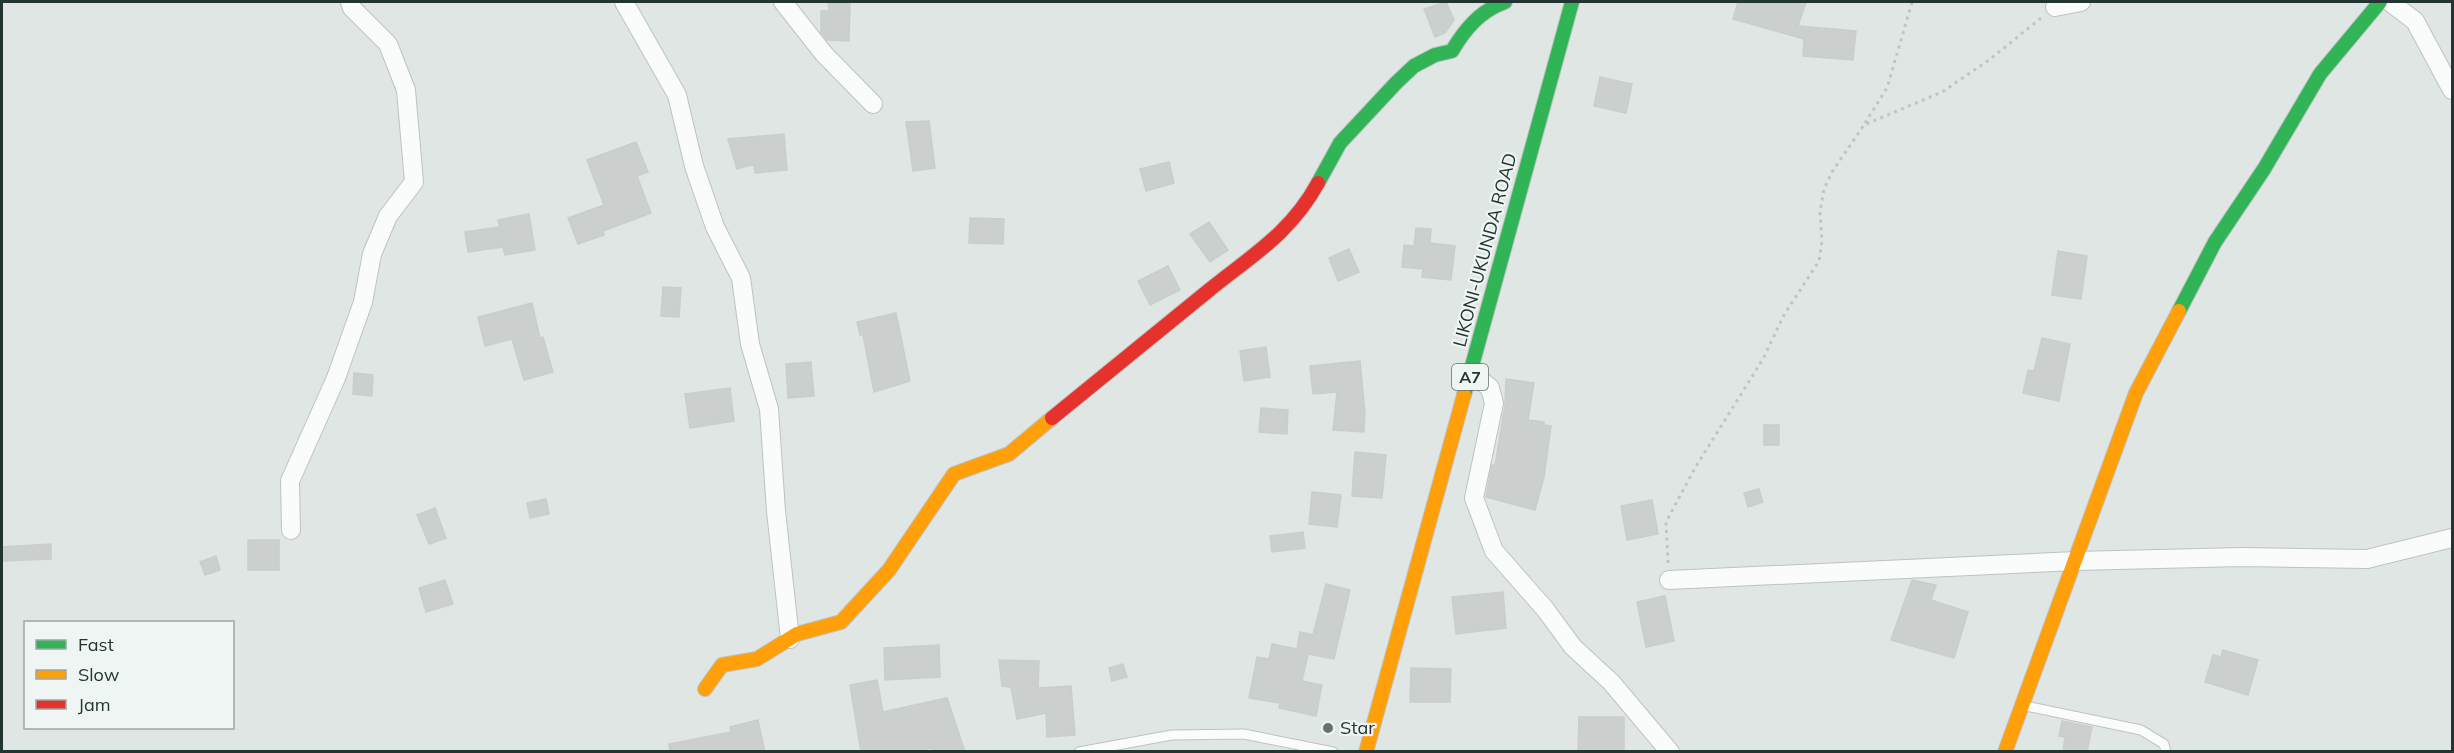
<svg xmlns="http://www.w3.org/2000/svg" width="2454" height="753" font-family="Mulish,sans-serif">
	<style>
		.building { fill: #cbcfce; stroke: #c9cecd; stroke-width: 1.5 }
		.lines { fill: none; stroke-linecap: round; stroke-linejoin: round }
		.lane-casing { stroke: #bdc3c1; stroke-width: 11 }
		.street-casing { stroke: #bdc3c1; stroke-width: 20 }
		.fast-casing { stroke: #bdc3c1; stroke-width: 16 }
		.slow-casing { stroke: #bdc3c1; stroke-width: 16 }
		.jam-casing { stroke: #bdc3c1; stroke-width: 16 }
		.path { stroke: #bfc5c4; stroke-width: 3; stroke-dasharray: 3 4.5; stroke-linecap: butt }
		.lane { stroke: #fafbfb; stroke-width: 9 }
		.street { stroke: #fafbfb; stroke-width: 18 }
		.fast { stroke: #30b455; stroke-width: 14 }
		.slow { stroke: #ff9f0a; stroke-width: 14 }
		.jam { stroke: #e5322d; stroke-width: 14 }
		.poi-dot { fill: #647371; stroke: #eef5f2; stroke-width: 2 }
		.labels { text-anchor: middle; stroke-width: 4.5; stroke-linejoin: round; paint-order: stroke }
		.shield { fill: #eef5f2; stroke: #5f6f6c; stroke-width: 1.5 }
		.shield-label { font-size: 16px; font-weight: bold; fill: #223533 }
		.street-label { font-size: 18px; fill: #223533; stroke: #eef5f2 }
		.poi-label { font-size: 18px; fill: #223533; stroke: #eef5f2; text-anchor: start }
	</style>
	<rect width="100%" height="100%" fill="#e0e6e4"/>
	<path class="building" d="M828,2h22l-1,39 -22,-1 -6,-8v-21h8z
		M1446,2l8,18 -9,13 -10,4 -11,-28z
		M1738,2h68l-8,24 58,5 -3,29 -50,-4 1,-17 -71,-20z
		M1600,77l32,7 -6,29 -32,-7z
		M929,121l6,47 -22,3 -7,-49z
		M784,134l3,36 -32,3 -1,-9 -17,5 -9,-30z
		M636,142l12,30 -11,4 14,37 -48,18 1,4 -26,9 -10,-26 36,-13 -17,-45z
		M1169,162l5,21 -28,8 -6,-22z
		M529,214l6,36 -30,5 -2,-8 -35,5 -3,-20 35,-5 -2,-7z
		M970,218l34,1 -1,25 -34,-1z
		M1209,222l19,28 -18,12 -20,-28z
		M1416,228l15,1 -1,14 25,3 -4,34 -29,-3 1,-8 -21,-2 2,-22 10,1z
		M1349,249l10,23 -21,9 -9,-23z
		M2058,251l29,5 -6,43 -29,-4z
		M1168,266l12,24 -30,15 -12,-24z
		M663,287l18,1 -2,29 -18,-1z
		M532,303l8,35 3,-1 10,35 -29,8 -12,-41 -27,7 -7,-29z
		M896,313l14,68 -36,11 -11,-57h-3l-3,-13z
		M2042,338l28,6 -11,57 -36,-8 5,-23 6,1z
		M1266,347l4,30 -26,4 -4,-30z
		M1360,361l5,53 -1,18 -31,-2 4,-38 -24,2 -3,-28z
		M811,362l3,34 -26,2 -2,-34z
		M354,373l19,2 -1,21 -19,-2z
		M1506,379l28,4 -6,37 16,2v3l7,1 -7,51 -9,33 -49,-13 6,-32h3l10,-60z
		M730,388l4,33 -44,7 -5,-34z
		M1261,408l27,2 -1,24 -28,-2z
		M1764,425h15v20h-15z
		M1355,452l31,3 -4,43 -30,-2z
		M1759,489l4,13 -15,5 -4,-14z
		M1312,492l29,3 -4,32 -28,-3z
		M546,499l3,15 -19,4 -3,-15z
		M1652,500l6,34 -31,6 -6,-34z
		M435,508l11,30 -17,6 -12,-29z
		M1303,532l2,16 -33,4 -2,-16z
		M248,540h31v30h-31z
		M51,544v15l-49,2v-14z
		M216,556l4,14 -15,5 -5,-13z
		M445,580l8,24 -27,8 -7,-24z
		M1912,580l24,5 -5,15 37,12 -14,46 -63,-18z
		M1326,584l24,6 -16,69 -26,-5 -6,27 20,4 -6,31 -37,-8 1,-5 -31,-5 8,-41 12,2 3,-15 25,5 3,-17 13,3z
		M1503,592l3,36 -50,6 -4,-37z
		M1665,596l9,45 -28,6 -9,-45z
		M939,645l1,32 -55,3 -1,-32z
		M2223,650l35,10 -10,35 -43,-13 8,-27 8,2z
		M999,660l40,1 -1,27 33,-2 4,49 -28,2 -1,-24 -29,6 -6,-32 -9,-1z
		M1123,664l4,13 -15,4 -3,-13z
		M1411,668l40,1 -1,33h-40z
		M877,680l6,32 64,-14 18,54h-32l-1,-5 -13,5h-58l-11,-67z
		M1579,717h45v35h-46z
		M758,720l7,32h-95l-1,-8 62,-12 -1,-5z
		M2062,721l30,6 -5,25h-24l2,-15 -6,-1z"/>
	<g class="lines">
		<g class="lane-casing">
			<path id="lane" d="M2026,706l115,24 23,14 2,8
				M1079,752l93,-17 72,-1 89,18"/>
		</g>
		<g class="street-casing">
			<path id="street" d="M624,2l53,93 17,71 21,61 26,51 9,66 19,65 7,102 14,128
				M783,2l41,52 49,50
				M2390,2l25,19 37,69
				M2055,7l26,-5
				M1471,372l19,16 4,15 -20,95 20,53 51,58 28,38 38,35 59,70
				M291,530l-1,-49 46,-103 27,-76 9,-48 16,-38 26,-34 -8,-92 -18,-46 -36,-36 -2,-6
				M1669,580l407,-19 165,-4 126,2 85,-21"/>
		</g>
		<g class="fast-casing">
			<path id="fast" d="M1318,183l22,-40 56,-60 18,-17 21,-11 17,-4c13,-22 28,-40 53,-49
				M2179,311l36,-69 49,-73 56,-95 60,-72
				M1464,395l108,-393"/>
		</g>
		<g class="slow-casing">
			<path id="slow" d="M705,689l17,-24 35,-6 40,-25 44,-12 48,-52 65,-96 55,-20 43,-36
				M1366,752l98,-357
				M2005,752l131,-359 43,-82"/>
		</g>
		<g class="jam-casing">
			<path id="jam" d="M1052,418c52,-42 104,-85 156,-127 43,-35 82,-57 110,-108"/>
		</g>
		<path class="path" d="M1865,123l22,-35 25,-86
			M1668,563l-2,-41 29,-54 68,-109 21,-44 35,-54 3,-20 -2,-29 4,-23 8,-17 32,-47 78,-33 47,-32 52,-42"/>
		<use href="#lane" class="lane"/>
		<use href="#street" class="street"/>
		<use href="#fast" class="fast"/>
		<use href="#slow" class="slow"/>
		<use href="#jam" class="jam"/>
	</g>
	<circle class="poi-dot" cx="1328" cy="728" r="6"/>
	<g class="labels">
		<rect class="shield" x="1452" y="364" width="36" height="26" rx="4.5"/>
		<g class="shield-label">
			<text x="1470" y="383">A7</text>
		</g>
		<g class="street-label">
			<text transform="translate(1485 250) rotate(-75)" y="6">LIKONI-UKUNDA ROAD</text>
		</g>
		<g class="poi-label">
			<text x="1340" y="734">Star</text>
		</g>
	</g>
	<rect width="2454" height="753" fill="none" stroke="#223533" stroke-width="6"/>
	<rect x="24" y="621" width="210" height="108" fill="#eef5f2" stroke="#9ca8a6" stroke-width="1.5"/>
	<rect x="36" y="640" width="30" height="9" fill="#30b455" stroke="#9ca8a6" stroke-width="1.5"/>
	<text x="78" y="651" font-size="18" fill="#223533">Fast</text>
	<rect x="36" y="670" width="30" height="9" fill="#ff9f0a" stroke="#9ca8a6" stroke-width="1.5"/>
	<text x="78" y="681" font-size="18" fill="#223533">Slow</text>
	<rect x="36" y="700" width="30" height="9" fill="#e5322d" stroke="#9ca8a6" stroke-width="1.5"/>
	<text x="78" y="711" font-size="18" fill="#223533">Jam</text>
</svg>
